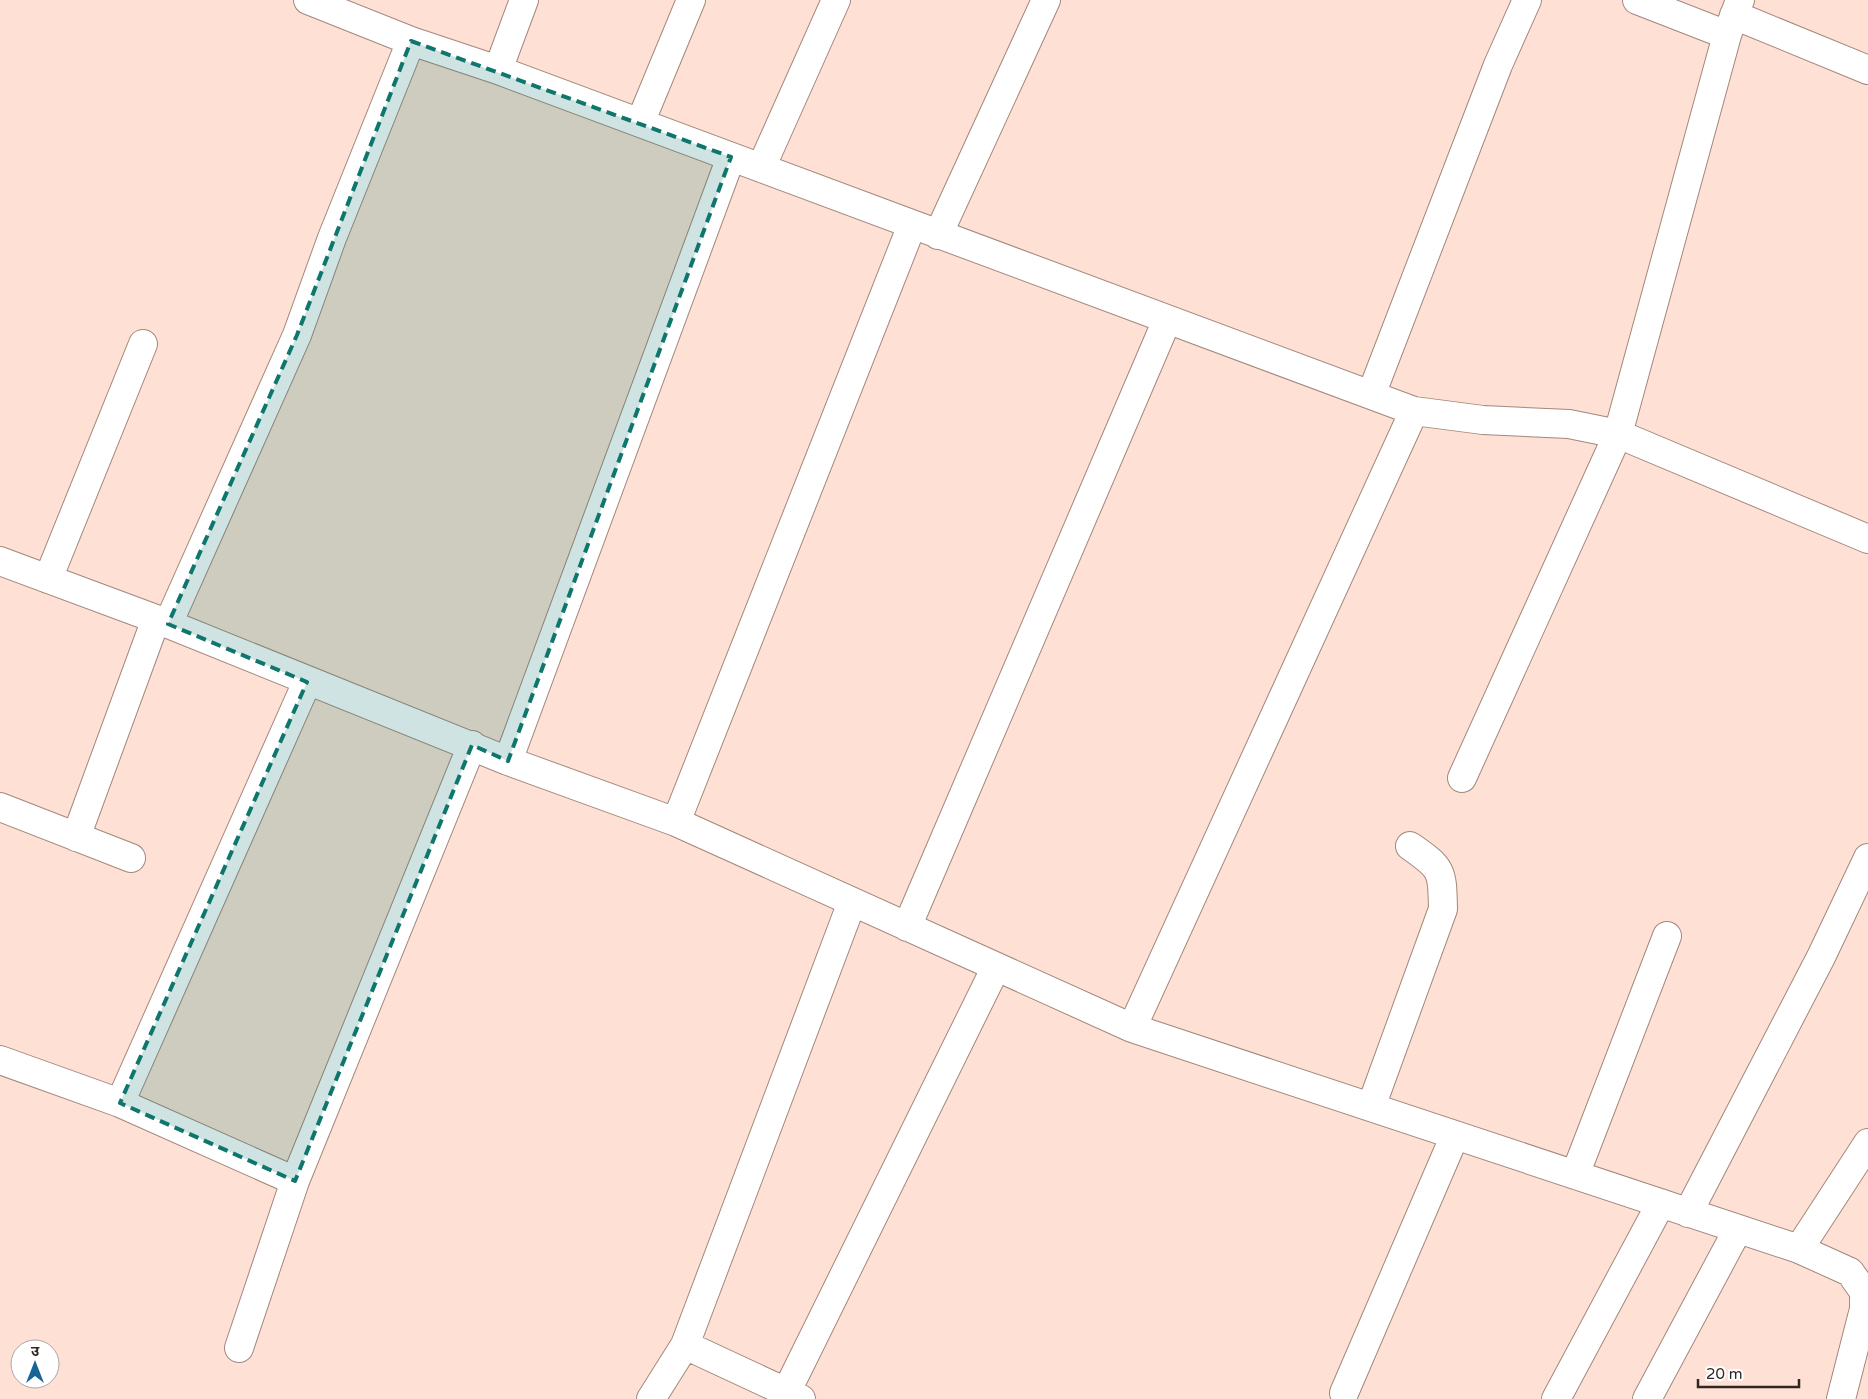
<svg xmlns="http://www.w3.org/2000/svg" width="1868" height="1399" font-family="'Varela Round','Noto Sans Devanagari',sans-serif">
	<style>
		.lines { fill: none; stroke-linecap: round; stroke-linejoin: round }
		.minor-casing { stroke: #a3877c; stroke-width: 30 }
		.minor { stroke: #fff; stroke-width: 28 }
		.marked { fill: #0f766e; fill-opacity: 0.2; stroke: #0f766e; stroke-width: 4; stroke-dasharray: 10 6; stroke-linejoin: round }
	</style>
	<rect width="100%" height="100%" fill="#fee0d4"/>
	<g class="lines">
		<g class="minor-casing">
			<path id="minor" d="M308,0l103,41 87,29 916,341 69,9 86,4 49,10 250,105
				M1637,0l90,35
				M1734,15l134,55
				M498,70l26,-70
				M640,123l51,-123
				M761,168l75,-168
				M938,235l108,-235
				M1371,395l127,-330 29,-65
				M0,561l156,58 352,142 168,61 456,206 667,221 51,23 14,20v17l-23,90
				M48,579l95,-235
				M168,624l129,-289 35,-97 79,-197
				M508,761l223,-604
				M1462,778l156,-344 109,-399 13,-35
				M0,807l131,51
				M676,822l236,-597
				M76,837l80,-218
				M907,927l260,-607
				M1132,1028l282,-617
				M0,1060l120,43 175,78 177,-436
				M120,1103l187,-421
				M1371,1107l72,-198c-1,-39 0,-40 -33,-63
				M1575,1175l92,-239
				M1688,1213l133,-256 47,-99
				M1799,1249l69,-106
				M239,1348l56,-167
				M1344,1393l111,-258
				M651,1399l34,-54
				M783,1399l213,-432
				M801,1399l-116,-54 167,-443
				M1556,1399l105,-196
				M1647,1399l91,-170"/>
		</g>
		<use href="#minor" class="minor"/>
	</g>
	<path class="marked" d="M411,41l320,116 -223,604 -36,-16 -177,436 -175,-78 187,-421 -139,-58 129,-289z"/>
	<g transform="translate(35 1364)"><circle r="24" fill="#ffffff" stroke="#ada8a6"/>
	<path d="M0-4L9 19L0 12L-9 19Z" fill="#176598"/>
	<text y="-8" font-size="14" font-weight="bold" text-anchor="middle" fill="#312621">उ</text>
	</g>
	<path d="M1698 1379v8h101v-8" fill="none" stroke="#312621" stroke-width="2.5"/>
	<text x="1706" y="1379" font-size="15" fill="#312621" stroke="#ffffff" stroke-width="4" paint-order="stroke">20 m</text>
</svg>
